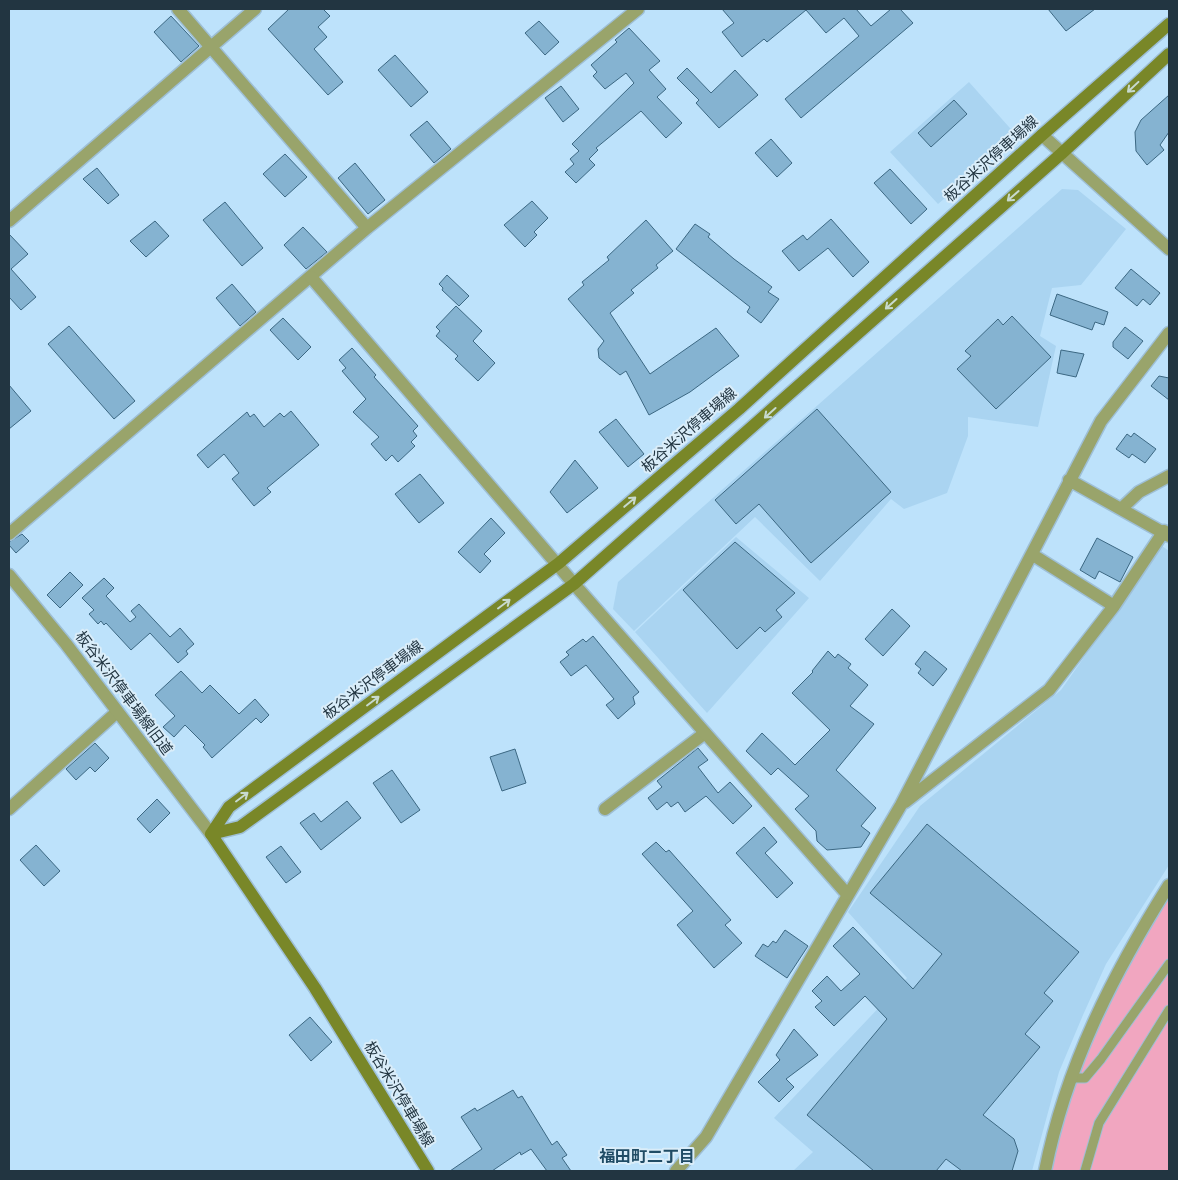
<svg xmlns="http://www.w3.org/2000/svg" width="1178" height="1180" font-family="'Times New Roman','Noto Sans JP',serif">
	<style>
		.built { fill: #aad4f1 }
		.green { fill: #f1a6c0 }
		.building { fill: #85b3d1; stroke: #3c6883 }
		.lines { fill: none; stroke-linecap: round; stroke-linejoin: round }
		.service-casing { stroke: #9ebfd6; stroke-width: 11 }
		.minor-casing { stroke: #9ebfd6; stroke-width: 15 }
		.tertiary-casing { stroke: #9ebfd6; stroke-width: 15 }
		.secondary-casing { stroke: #9ebfd6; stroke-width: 15 }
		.service { stroke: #99a46b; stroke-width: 9 }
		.minor { stroke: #99a46b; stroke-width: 12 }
		.tertiary { stroke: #99a46b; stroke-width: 12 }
		.secondary { stroke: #798728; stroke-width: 12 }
		.oneway { stroke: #c7d9cf }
		.labels { text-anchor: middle; stroke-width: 4; stroke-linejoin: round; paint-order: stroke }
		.street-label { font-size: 15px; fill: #223541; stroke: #daedf9 }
		.neighbourhood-label { font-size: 16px; font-weight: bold; fill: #204c65; stroke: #daedf9 }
	</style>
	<rect width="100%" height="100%" fill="#bde2fb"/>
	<path class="built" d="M969,82l48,54 -79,68 -48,-52z
		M1062,189l16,1 48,39 -45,56 -29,3 -12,48 16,10 -18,81 -70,-10v19l-21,57 -43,16 -13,-10 -71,82 -65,-64 -121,114 -21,-22 5,-27z
		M736,537l73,61 -102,115 -72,-81z
		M1162,546l7,5v314l-63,99 -23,51 -24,57 -27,99h-239l20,-19 -39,-34 133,-140 -59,-66 72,-106 141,-116z"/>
	<path class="green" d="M1169,893v278h-119l9,-45 27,-73 46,-100z"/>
	<path class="building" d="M289,9h34l7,7 -12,11 9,10 -13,12 29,33 -15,13 -60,-66z
		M722,9h134l15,17 20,-17h9l13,14 -112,95 -16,-19 74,-63 -15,-18 -18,15 -20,-23 -39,32 -3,-3 -22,18 -20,-25 12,-9z
		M1048,9h47l-29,22z
		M171,16l28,30 -18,16 -27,-30z
		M539,21l20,21 -14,13 -20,-22z
		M629,28l31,33 -11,9 17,19 -9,8 25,26 -16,15 -25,-27 -45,37 2,2 -9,9 6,6 -19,18 -11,-11 9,-8 -4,-5 9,-8 -7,-7 62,-61 -8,-10 -21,16 -12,-13 4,-4 -6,-7 26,-23 -2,-2z
		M395,55l33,37 -17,15 -33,-37z
		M687,68l24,25 24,-23 23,25 -39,33 -23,-25 3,-3 -22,-22z
		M561,86l18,23 -16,13 -18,-24z
		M1169,95v37l-9,13 4,5 -17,15 -11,-14 -1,-19 6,-12z
		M954,100l13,14 -36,33 -13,-14z
		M427,121l24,28 -17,14 -24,-28z
		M771,139l21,24 -15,14 -22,-24z
		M285,154l22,23 -22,20 -22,-23z
		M355,163l30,37 -17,14 -30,-36z
		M97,168l22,27 -11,9 -25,-25z
		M890,169l37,40 -16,15 -37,-41z
		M532,201l16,17 -14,14 3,3 -12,12 -21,-22z
		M225,202l38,46 -21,18 -39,-46z
		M831,219l38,43 -16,15 -25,-29 -29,23 -17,-20 21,-16 4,5z
		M646,220l27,31 -17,14 2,3 -27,22 3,3 -24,20 40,61 66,-46 23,28 -49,36 -41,23 -23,-44 -6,4 -21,-17 -1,-9 6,-8 -36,-42 16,-14 -2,-3 27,-22 -2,-3z
		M155,221l14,15 -23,21 -16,-16z
		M695,224l15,10 -2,3 26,22 38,28 -4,5 11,7 -18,24 -14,-11 3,-5 -74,-58z
		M303,227l24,25 -21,17 -22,-24z
		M9,234l19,20 -17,15 25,28 -15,13 -12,-13z
		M1131,269l29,24 -10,12 -7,-6 -6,7 -22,-18z
		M447,275l22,21 -10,10 -17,-16 1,-2 -4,-4z
		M232,284l24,28 -16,14 -24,-28z
		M1057,294l51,18 -4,13 -9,-3 -3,8 -42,-15z
		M456,306l26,25 -9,10 22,22 -17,18 -23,-22 3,-3 -22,-20 4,-5 -4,-4z
		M1012,316l39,41 -55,52 -39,-40 14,-13 -6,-5 33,-32 5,6z
		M283,318l28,29 -13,13 -28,-30z
		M69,326l66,75 -21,18 -66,-75z
		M1125,327l18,14 -15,18 -15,-12v-5z
		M352,348l24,27 -2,2 44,49 -5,5 4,5 -6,6 4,4 -17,16 -6,-7 -6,6 -15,-17 8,-7 -26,-25 13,-13 -24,-28 4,-3 -7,-8z
		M1061,350l23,4 -8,23 -19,-4z
		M1159,376l10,2v22l-18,-14z
		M9,385l22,26 -22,18z
		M817,409l74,83 -80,71 -52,-59 -23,20 -21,-24z
		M291,411l28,34 -52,43 4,4 -17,14 -22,-27 7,-6 -15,-19 -16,14 -11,-13 50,-43 3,5 4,-3 10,13 16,-14 4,4z
		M616,419l28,35 -16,13 -29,-35z
		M1134,433l22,16 -11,14 -13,-9 -3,4 -13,-9 11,-15 4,3z
		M575,460l23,28 -31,25 -17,-21z
		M420,474l24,29 -25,20 -24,-29z
		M491,518l14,15 -21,21 7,7 -11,12 -22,-21z
		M22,534l7,7 -13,12 -7,-8v-3z
		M1097,538l36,19 -13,25 -21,-11 -4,8 -15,-9z
		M735,542l60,51 -19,17 6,7 -17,15 -5,-5 -23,22 -54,-59z
		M70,572l13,13 -23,23 -13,-13z
		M104,578l10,10 -8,8 24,26 6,-5 -5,-6 8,-7 31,33 10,-9 14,16 -8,7 2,3 -10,9 -28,-30 -19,17 -25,-27 -2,2 -3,-4 -3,3 -9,-10 5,-4 -12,-12z
		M892,609l18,17 -27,30 -18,-17z
		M593,636l46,56 -6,5 2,7 -17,15 -12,-14 8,-6 -28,-34 -15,11 -11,-14 9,-7 -3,-3 17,-13 3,3z
		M828,651l7,7 3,-4 13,10 -3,4 20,17 -18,21 24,18 -38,46 40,38 -15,18 9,7 -9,14 -34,3 -10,-9 -1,-10 -21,-22 14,-13 -31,-28 -7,7 -25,-24 16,-18 33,32 35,-35 -38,-37 21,-21 -1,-1z
		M925,651l22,18 -14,17 -15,-13 3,-4 -6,-5z
		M181,671l21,22 8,-8 29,29 16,-15 14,16 -8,8 -5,-5 -44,40 -9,-11 2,-2 -20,-20 -11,12 -11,-10 12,-11 -20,-21z
		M95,743l14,15 -14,14 -5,-5 -14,13 -10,-11z
		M698,748l10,12 -10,7 20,26 12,-11 22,24 -19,18 -27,-28 -21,16 -7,-10 -7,5 -4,-5 -10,8 -9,-12 14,-11 -5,-6z
		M515,749l11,34 -24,8 -12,-34z
		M392,770l28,40 -19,13 -28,-40z
		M157,799l13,14 -20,20 -13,-14z
		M347,801l14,17 -40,32 -21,-27 14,-10 7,9z
		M927,824l152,128 -35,41 9,8 -28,33 15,13 -57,68 31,24 4,12 -6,20h-50l-16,-12 -10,12h-62l-67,-56 80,-96 -22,-23 -31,30 -19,-19 7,-6 -10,-10 15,-15 14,15 19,-17 -27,-28 20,-19 60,62 29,-35 -72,-61z
		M764,827l13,15 -12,11 28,30 -16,15 -41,-45z
		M656,842l10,10 3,-2 62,70 -6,5 17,18 -28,25 -37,-43 16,-14 -51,-57z
		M36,845l24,26 -16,15 -24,-26z
		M281,846l20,26 -15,11 -20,-26z
		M785,930l23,16 -21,32 -32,-22 8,-12 5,3 5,-6 3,2z
		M310,1017l22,25 -21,19 -22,-26z
		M794,1029l24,26 -32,24 8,8 -15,15 -21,-20 22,-22 -4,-5z
		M513,1090l5,8 4,-2 30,49 5,-4 10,14 -5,3 9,13h-24l-16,-22 -10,6 -1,-3 -28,19h-42l32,-22 -21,-32 14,-9 2,3z"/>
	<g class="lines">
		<g class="service-casing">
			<path id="service" d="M1070,1078h15l16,-19 68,-95
				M1085,1171l14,-48 70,-113"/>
		</g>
		<g class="minor-casing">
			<path id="minor" d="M178,9l189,219
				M1042,135l127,114
				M9,221l246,-212
				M1069,480l100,56
				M1122,508l17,-16 30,-16
				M9,534l358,-306 271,-219
				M1033,555l81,51 50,-75
				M905,802l144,-112 65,-84
				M9,809l108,-97
				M605,809l100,-76
				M676,1171l30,-34 195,-332 200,-384 68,-88
				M1045,1171c21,-105 68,-197 124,-286"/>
		</g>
		<g class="tertiary-casing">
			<path id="tertiary" d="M311,277l263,307 273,310
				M9,575l57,69 145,190"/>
		</g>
		<g class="secondary-casing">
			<path id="secondary" d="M211,834l18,-27 330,-244 180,-154 303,-274 127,-111
				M211,834l29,-7 334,-243 487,-430 108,-100
				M211,834l104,154 113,183"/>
		</g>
		<use href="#service" class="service"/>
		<use href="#minor" class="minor"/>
		<use href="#tertiary" class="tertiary"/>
		<use href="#secondary" class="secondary"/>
	</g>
	<defs><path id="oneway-shaft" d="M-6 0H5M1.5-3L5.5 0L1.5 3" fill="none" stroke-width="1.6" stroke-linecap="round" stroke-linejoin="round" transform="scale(1.25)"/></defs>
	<g class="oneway">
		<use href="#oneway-shaft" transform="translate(1133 87) rotate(137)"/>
		<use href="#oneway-shaft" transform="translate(1013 196) rotate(139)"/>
		<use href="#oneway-shaft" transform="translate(891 304) rotate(138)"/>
		<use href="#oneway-shaft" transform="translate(770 413) rotate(138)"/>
		<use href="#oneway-shaft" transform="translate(630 502) rotate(-40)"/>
		<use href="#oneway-shaft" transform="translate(504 604) rotate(-37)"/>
		<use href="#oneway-shaft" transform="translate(373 701) rotate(-37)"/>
		<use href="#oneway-shaft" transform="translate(242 797) rotate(-37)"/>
	</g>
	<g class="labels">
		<g class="street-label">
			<text transform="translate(991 159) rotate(-42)" y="5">板谷米沢停車場線</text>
			<text transform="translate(689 430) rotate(-41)" y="5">板谷米沢停車場線</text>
			<text transform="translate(373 680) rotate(-37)" y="5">板谷米沢停車場線</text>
			<text transform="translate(124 693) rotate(53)" y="5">板谷米沢停車場線旧道</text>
			<text transform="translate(399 1094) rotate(59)" y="5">板谷米沢停車場線</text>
		</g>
		<g class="neighbourhood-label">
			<text x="647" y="1162">福田町二丁目</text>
		</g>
	</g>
	<rect width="1178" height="1180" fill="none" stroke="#223541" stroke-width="20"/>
</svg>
